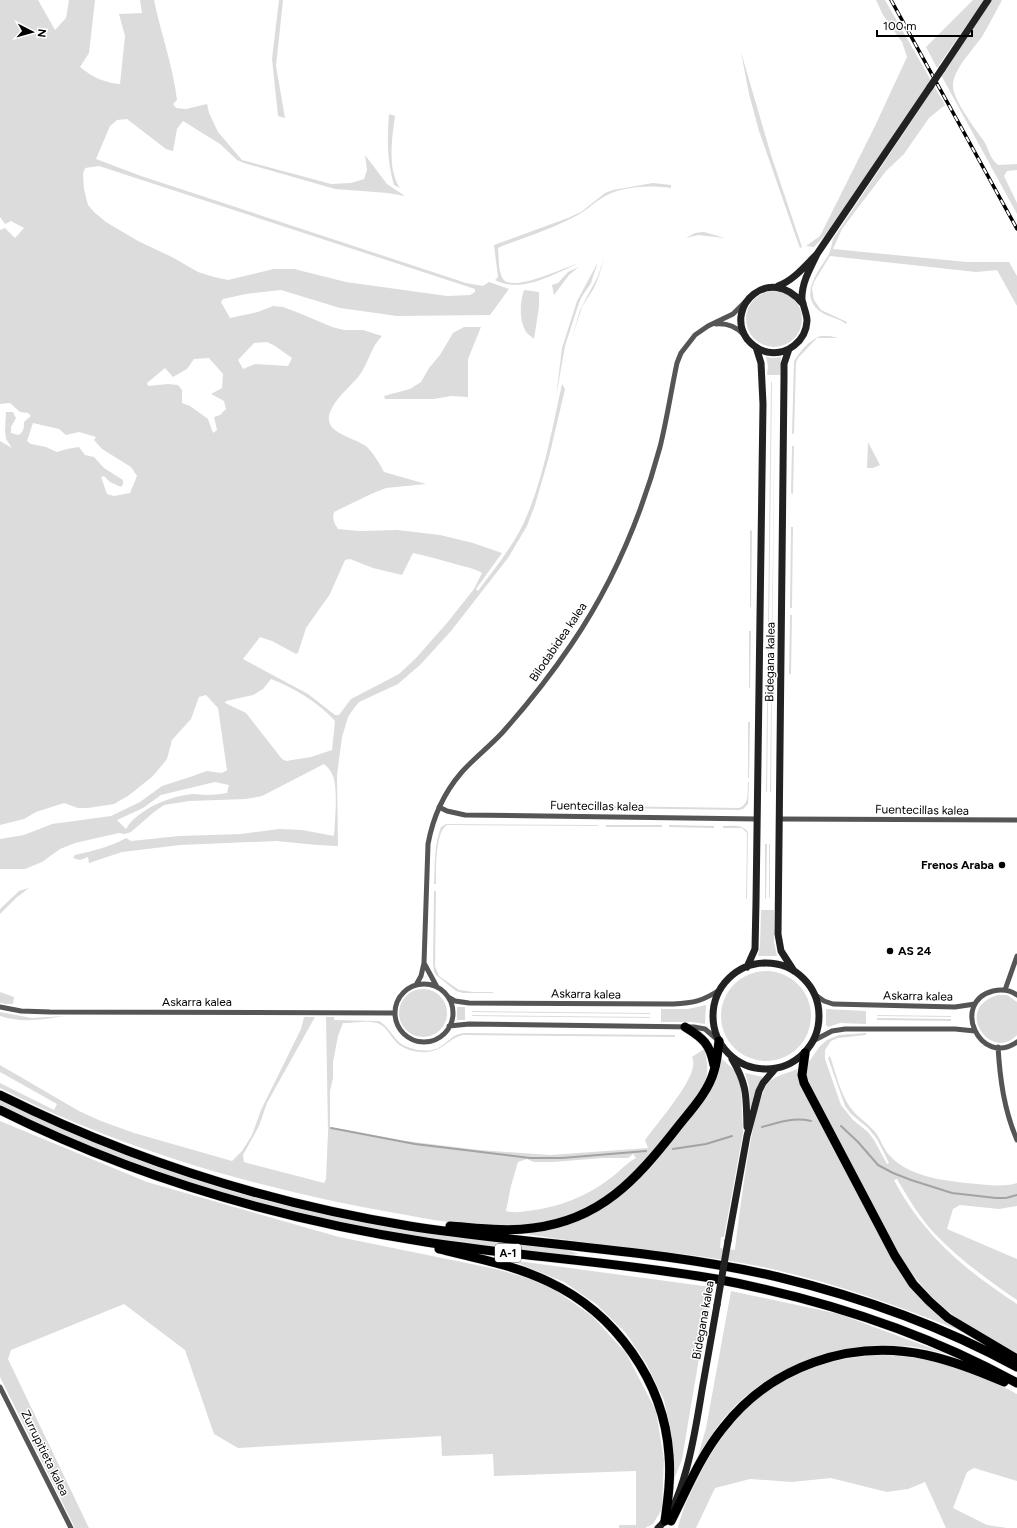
<svg xmlns="http://www.w3.org/2000/svg" width="1017" height="1528" font-family="Figtree,sans-serif">
	<style>
		.green { fill: #dcdcdc; fill-rule: evenodd }
		.lines { fill: none; stroke-linecap: round; stroke-linejoin: round }
		.stream { stroke: #a3a3a3; stroke-width: 2 }
		.highway-casing { stroke: #dbdbdb; stroke-width: 10 }
		.street { stroke: #555; stroke-width: 5 }
		.secondary { stroke: #222; stroke-width: 7 }
		.highway { stroke: #000; stroke-width: 9 }
		.rail-casing { stroke: #000; stroke-width: 3.5 }
		.rail { stroke: #fff; stroke-width: 2; stroke-dasharray: 6; stroke-linecap: butt }
		.secondary-bridge { stroke: #222; stroke-width: 7 }
		.poi-dot { fill: #000; stroke: #fff; stroke-width: 1.5 }
		.labels { text-anchor: middle; stroke-width: 3; stroke-linejoin: round; paint-order: stroke }
		.shield { fill: #fff; stroke: #4c4c4c; stroke-width: 1 }
		.shield-label { font-size: 11px; font-weight: bold; fill: #000 }
		.street-label { font-size: 12px; fill: #000; stroke: #fff }
		.poi-label { font-size: 12px; font-weight: bold; fill: #000; stroke: #fff; text-anchor: end }
	</style>
	<rect width="100%" height="100%" fill="#fff"/>
	<path class="green" d="M0,0h38l17,30 11,-12 3,-18h26l-6,53 -9,14c12,10 25,16 40,17l5,-48 -6,-22 23,-1 -2,-13h14c7,34 19,66 23,100l-4,4 3,4 10,1 21,-5 2,9 9,19 24,28 89,24 20,-1 13,-4 3,-9 -2,-15 22,29 18,12 -17,-3 -53,-4 -91,-26 -7,-3 -17,-16 -37,-23 -6,8 -4,22 -7,-2 -39,-30 -10,1 -7,6 -14,33 45,17 325,107 17,3 6,-4 20,7 -19,26 -93,1 -57,-8 -59,-18 -35,4 -23,5 -2,3 9,16 28,-6 15,-6 10,1 16,6 33,14 12,3h19l19,6c-11,11 -13,25 -21,37 -9,13 -22,21 -29,35 -14,25 21,28 35,39 7,7 13,17 17,25l42,12 -40,4 -15,6 -37,18c-2,7 0,11 4,17l21,2 38,-1 43,5 33,8 29,10 -26,36 2,2c17,-23 36,-46 47,-71 19,-43 27,-91 37,-136l3,5 -16,68 -14,48 -8,21 -19,32 -57,73 -30,33 -23,20 -39,18 -5,6 -6,9 -6,20 -5,38 1,71 -21,-1 -41,-4 -96,4 -58,7 -33,11 -1,-6 -8,3 -7,-2 2,-3c17,-4 35,-8 51,-17l5,3 48,-5 62,-2 38,-5 23,1 32,6c1,-14 4,-48 -1,-60 -2,-5 -5,-9 -9,-12l-62,32 -16,3 -57,2 -25,4 -10,7 -23,20 -6,2 -6,-1 -44,10 -15,6 -18,13 -17,7h-25v-30l24,-4 28,-11 59,-8 29,-14 22,-16 28,-9 17,-6 15,2 5,-3 -9,-62 -12,-13 -7,2 -8,22 -19,21 -5,19 -14,17 -25,20 -14,8 -26,4h-10l-14,-5 -28,9 -12,7 -24,6v-384l12,7 -6,-9 -1,-8 1,-19h7l3,6 -5,9v6l7,2c6,-2 6,-8 6,-13l7,-6 -3,-3 -8,-1 -10,-9 -10,1v-174l5,-2 10,10 9,-10 -13,-7 -6,3 -5,-7zM99,166l376,123v3l-5,3 -23,1 -101,-14 -52,-13h-20l-46,11 -14,-3 -16,-5 -26,-15 -34,-16 -32,-19 -12,-10 -6,-7 -4,-16 -1,-15 2,-6zM267,342l8,4 17,12 -4,8 -33,-2 -12,5 -5,-9 16,-17zM209,358l14,16 -1,14 -11,6 13,7 2,8 -6,6 -6,2 3,13 -4,3 -5,-14 -18,-13 -8,-3v-13l-4,-5 -10,-1 -20,2 -1,-3 18,-15 8,9 14,-8 7,-10zM33,423l26,6 7,6 13,-3 17,5 -2,3 8,9 29,18 6,9 -7,17 -16,3 -7,-2 -6,-17 3,-1 6,6 11,5 2,-3v-4l-19,-12 -10,-11 -9,-2 -6,-8 -12,2 -10,3 -11,-5 -15,-3 -4,-3zM413,553c15,3 28,7 42,11 10,3 19,4 27,9l-8,16 -27,34 -31,35 -17,16 -48,25 -12,16h-4l-27,-21 -65,-35 17,-22 12,4 24,13 2,-1 8,-25 24,-34 15,-34 5,-1 23,9 29,7zM271,679c23,9 47,23 64,42l-3,29 -21,7 -25,4 -4,-2 -36,-46 -21,-10 1,-2 27,-6 10,-6zM215,782l14,3 -2,8c-7,1 -15,2 -22,2 -4,0 -8,-1 -12,-1 -23,2 -55,15 -67,35l-9,-9 26,-12 18,-13z
		M279,0h4l-7,66 9,52 -7,-2 -6,-57z
		M876,0h9l60,105 -16,13 -25,36 -18,17 -26,34 -18,24 -9,20 134,13h42l8,14v30l-20,-36 -21,2 -146,-16 -16,26 -2,6 2,12 7,10 26,12 -1,2c-7,-6 -18,-7 -25,-12 -24,-17 -2,-41 8,-58 2,-5 3,-10 4,-15l100,-150 -4,-6 -98,146 -17,18 -8,-1 14,-10 55,-110 32,-69 -5,-15 -19,-27z
		M973,0h11l-47,68 -11,-21z
		M992,0h10c-6,11 -12,23 -19,35 -9,14 -31,35 -30,52 1,13 20,39 28,50 8,9 7,20 17,28l19,-1v6l-10,1 -3,5 13,27v11l-76,-139z
		M741,52l30,103 31,92 -2,1 -3,-8 -38,-109 -10,-37z
		M389,114l6,2c-3,22 -8,53 5,72l-6,-3c-7,-24 -7,-47 -5,-71z
		M653,183l18,2v3c-22,-3 -50,-2 -69,10 -10,6 -17,14 -28,19 -23,12 -48,20 -72,29l-4,2c1,10 0,23 5,31 10,14 62,-12 76,-16 -25,11 -57,31 -84,17l3,-3 -4,-32 74,-27 13,-6 24,-19 8,-3z
		M704,232l21,6 -27,-3 -12,3 9,-5z
		M604,258l-5,18 -5,12 -12,19 -10,31 8,-28 18,-34z
		M598,262l-7,21 -10,15 -4,11 -12,37 -9,51 6,-49 15,-47z
		M579,267l-10,8 -15,20 -2,-10 6,-2 10,-11z
		M524,290l15,2v15l-5,32c-3,-3 -8,-6 -9,-9 -6,-11 -5,-29 -1,-40z
		M746 319a28 28 0 1 1 56 0a28 28 0 1 1-56 0Z
		M464,327h17l-13,32v38l-17,-1 -17,3h-49l-1,-3 26,-7 11,-7 8,-14 11,-13 13,-22z
		M822,336h8l8,2h-21l-19,20 -2,5 -2,70 -2,1 2,-72c4,-9 18,-25 28,-26z
		M766,357l8,1 7,-1 -1,18h-13l1,-9z
		M771,382h1l-5,410h-1z
		M775,382l-4,410h-1z
		M868,442l12,23 -7,3h-6z
		M792,446h2l-1,48 -2,-1z
		M791,527h2l-1,81h-2z
		M750,530l2,1 -1,76h-1z
		M790,615h2l-1,59h-2z
		M749,631h2l-1,57h-1z
		M748,722h2l-1,56h-1z
		M748,782h1l-1,22 -5,5 -4,1 -132,-2v-2l132,2c11,-4 8,-16 9,-26z
		M446,824l152,1v1l-151,-1c-12,7 -11,46 -11,59h-2c1,-19 0,-39 7,-57z
		M606,825h56v2h-56z
		M669,825l45,1v2l-45,-1z
		M723,826c9,0 19,-2 25,6l-1,67h-1l1,-66 -5,-5h-19z
		M765,844h2l-1,55h-1z
		M769,844h1v54h-1z
		M29,888l-13,10 -16,16v-5l19,-18z
		M434,891h2l-1,75 4,10 20,14 14,2h20v1h-30l-7,-2 -20,-16 -2,-4 -1,-8z
		M761,910h13v32l3,14h-19l2,-10z
		M721 1016a45 45 0 1 1 90 0a45 45 0 1 1-90 0Z
		M399 1013a24 24 0 1 1 48 0a24 24 0 1 1-48 0Z
		M0,992l14,5 -1,7h-6l-7,-1z
		M998,995h9l10,7v33c-26,28 -65,-27 -19,-40z
		M706,1005l-1,19 -14,-2h-30v-13h27z
		M457,1007h8v13h-8z
		M826,1009l40,2v13l-26,-1 -12,4 -2,-2z
		M472,1011l178,2v1l-178,-2z
		M0,1012l32,6 32,-2c-22,4 -42,7 -64,0z
		M472,1015l178,2v1l-178,-2z
		M877,1015l74,1v1l-74,-1z
		M304,1017h11l-48,86 -8,23 -16,29 1,7 3,1 77,20 2,-4 2,-47 -2,-115h8v3l45,1c11,6 14,18 24,24 11,6 27,8 37,2 9,-6 13,-13 24,-14l211,2v2l-212,-2c-14,3 -20,16 -36,17 -10,1 -23,-2 -31,-10 -6,-6 -9,-16 -19,-19 -10,-3 -24,0 -34,0l-5,13 -5,26v16l-3,13v36l75,14 75,9 70,5 98,-7 -3,-8c11,-15 47,-57 48,-74 1,-3 0,-6 -1,-9l12,-8c3,9 5,22 1,32 -6,16 -29,42 -41,57 -28,37 -64,69 -110,82 -51,14 -108,2 -159,-7 -135,-24 -273,-63 -395,-125v-5l54,27 3,-6 -57,-32v-7l79,46 22,10 33,12 98,28 10,-10 10,-16 9,-25 40,-81zM633,1154l3,4c-10,5 -16,13 -24,19 -24,19 -54,31 -85,34 -6,1 -14,2 -21,0l5,-25 7,-24 9,-3 7,3h19l49,-4h26z
		M877,1018l74,1v2l-74,-1z
		M866,1033v2l-28,3 -7,3 -6,9v9l16,46 12,15 15,12 6,8 13,24 2,-1 -12,-24 -9,-11 -17,-14 -6,-8 -17,-48 2,-2c6,17 10,37 20,51 7,10 18,16 26,26 5,7 8,17 14,23 19,20 50,24 76,27 17,1 35,5 51,0v23l-18,3 -39,-4 -7,4 -6,20 70,30v41c-29,-20 -57,-40 -82,-66 -15,-16 -27,-36 -38,-55l-3,1c29,55 71,90 123,124v49l-50,-28 -18,-13 -17,-15 -14,-16 -17,-23 -75,-141 -19,-39 -1,-8 2,-7 12,-17 7,-6 12,-5z
		M722,1059l10,9 7,10 2,9 1,21 1,25 -19,104h-3l-1,11 15,2c4,-30 17,-150 34,-168 6,-6 19,-9 28,-13l1,9 99,186 67,66 -1,2c-66,-27 -134,-51 -205,-66 -77,-15 -156,-20 -233,-32l-1,-2 93,-34 21,-18 18,-19 40,-51 15,-22 7,-14z
		M745,1073l18,4 -5,8 -7,22h-1l-1,-21z
		M0,1100c92,44 190,83 289,106 91,21 183,33 275,43l15,5 -11,1c-74,-8 -149,-14 -222,-30 -120,-27 -235,-66 -346,-119z
		M0,1121l147,61 192,55 157,32 49,14 47,33 34,37 30,58 8,49 -2,49 -9,15 -8,4h-26v-3h17v-54l-142,5 -1,-22 -51,2 -1,-20 -203,12 -24,-14 -29,-84 -61,-46 -113,46 -3,9 81,169h-14l-75,-151z
		M510,1260l201,27 -29,172 -8,21 -2,-43 -8,-37 -18,-37 -21,-31 -29,-28 -32,-22z
		M731,1291l108,23 108,40c-14,-3 -30,-8 -45,-8 -70,-2 -143,23 -185,81 -9,13 -16,29 -23,43l12,-42z
		M882,1355c16,1 33,2 49,5 30,7 59,19 86,34v87l-43,-13 -7,4 -14,36 34,17 20,3h-61l-21,-46 -17,7 -21,3 -56,-14 -39,4 -42,-3 -35,9 -19,40h-18c4,-20 14,-38 23,-56 39,-76 95,-113 181,-117z"/>
	<g class="lines">
		<path class="stream" d="M841,1126l17,16 20,23 15,8 18,7 41,13 44,5h10l11,-3
			M762,1127c17,-5 32,-10 49,-6
			M331,1128l84,16 115,14h32l84,-7
			M673,1149l33,-5 26,-8"/>
		<g class="highway-casing">
			<path id="highway" d="M685,1027c18,11 25,17 29,38
				M805,1053l-3,22 2,8 91,173 18,28 16,17 19,17 69,41
				M0,1095c129,64 267,108 409,131 123,19 248,23 369,51 83,20 164,49 239,90
				M0,1110c134,67 278,109 426,132 96,15 194,20 290,37 106,20 207,52 301,104
				M450,1226c27,2 56,6 83,2 67,-8 103,-48 143,-99 13,-17 32,-36 38,-58 3,-9 4,-20 5,-30
				M439,1249c37,9 75,16 110,33 66,31 115,99 120,173 2,22 -1,44 -4,66
				M671,1521c16,-32 30,-66 52,-93 48,-62 127,-89 203,-73 27,6 53,16 78,27"/>
		</g>
		<path class="street" d="M716,324c11,-1 20,3 27,10
			M439,807l8,4 18,4 292,4
			M779,819l238,1
			M424,963l13,24
			M395 1013a29 29 0 1 1 58 0a29 29 0 1 1-58 0Z
			M416,985l5,-9 3,-13 4,-119c5,-27 15,-50 33,-71 12,-14 28,-26 41,-40 25,-28 48,-57 69,-88 41,-60 70,-128 89,-198 7,-28 11,-56 17,-84l4,-10 14,-18 13,-9 25,-12 12,-12
			M1005,990l12,-34
			M814,994l10,7 9,3 122,3 20,-3
			M1017,995c-7,-5 -15,-6 -24,-4 -43,11 -13,77 24,51
			M448,997l7,4 14,2 204,1c21,-1 30,-3 48,-15
			M0,1007l21,4 29,1 345,1
			M449,1026l20,-2 225,3 11,2 14,12
			M813,1041l19,-10 13,-2h110l20,2
			M998,1047c2,32 6,63 19,93
			M0,1387l71,141"/>
		<path class="secondary" d="M942,69l46,-69
			M778,286c16,-6 27,-20 39,-32l113,-167
			M802,303c-32,-39 -78,3 -55,36 5,6 12,11 20,13 20,4 39,-11 40,-31 0,-7 -3,-12 -4,-18 -2,-4 -1,-10 0,-15 2,-12 9,-23 14,-34
			M789,349l-5,15v14l-6,556 3,17 13,20
			M713 1016a53 53 0 1 1 106 0a53 53 0 1 1-106 0Z
			M747,967l8,-18 1,-47 7,-498 -2,-41 -5,-16
			M732,1059c16,27 14,38 15,68
			M728,1241l19,-105 12,-45 4,-8 12,-14
			M658,1528c27,-24 38,-102 44,-138 5,-28 10,-56 15,-85"/>
		<use href="#highway" class="highway"/>
		<g class="rail-casing">
			<path id="rail" d="M891,0l126,229"/>
		</g>
		<use href="#rail" class="rail"/>
		<path class="secondary-bridge" d="M930,87l12,-18
			M717,1305l11,-64"/>
	</g>
	<g class="poi-dot">
		<circle cx="1002" cy="865" r="4"/>
		<circle cx="890" cy="951" r="4"/>
	</g>
	<g class="labels">
		<rect class="shield" x="495" y="1244" width="26" height="18" rx="3"/>
		<g class="shield-label">
			<text x="508" y="1257">A-1</text>
		</g>
		<g class="street-label">
			<text transform="translate(558 642) rotate(-56)" y="4">Bilodabidea kalea</text>
			<text transform="translate(770 662) rotate(-89)" y="4">Bidegana kalea</text>
			<text transform="translate(597 806) rotate(1)" y="4">Fuentecillas kalea</text>
			<text transform="translate(922 810) rotate(1)" y="4">Fuentecillas kalea</text>
			<text transform="translate(586 994) rotate(1)" y="4">Askarra kalea</text>
			<text transform="translate(918 996) rotate(1)" y="4">Askarra kalea</text>
			<text x="197" y="1006">Askarra kalea</text>
			<text transform="translate(703 1320) rotate(-80)" y="4">Bidegana kalea</text>
			<text transform="translate(45 1453) rotate(64)" y="4">Zurrupitieta kalea</text>
		</g>
		<g class="poi-label">
			<text x="994" y="869">Frenos Araba</text>
			<text x="898" y="955" text-anchor="start">AS 24</text>
		</g>
	</g>
	<g transform="translate(32 32) rotate(96)" stroke="#ffffff" stroke-width="3" paint-order="stroke">
	<path d="M0-3L7 15L0 10L-7 15Z" fill="#000000"/>
	<text y="-6" font-size="11" font-weight="bold" text-anchor="middle" fill="#000000">N</text>
	</g>
	<path d="M877 30v6h95v-6" fill="none" stroke="#000000" stroke-width="2"/>
	<text x="883" y="30" font-size="12" fill="#000000" stroke="#ffffff" stroke-width="3" paint-order="stroke">100 m</text>
</svg>
